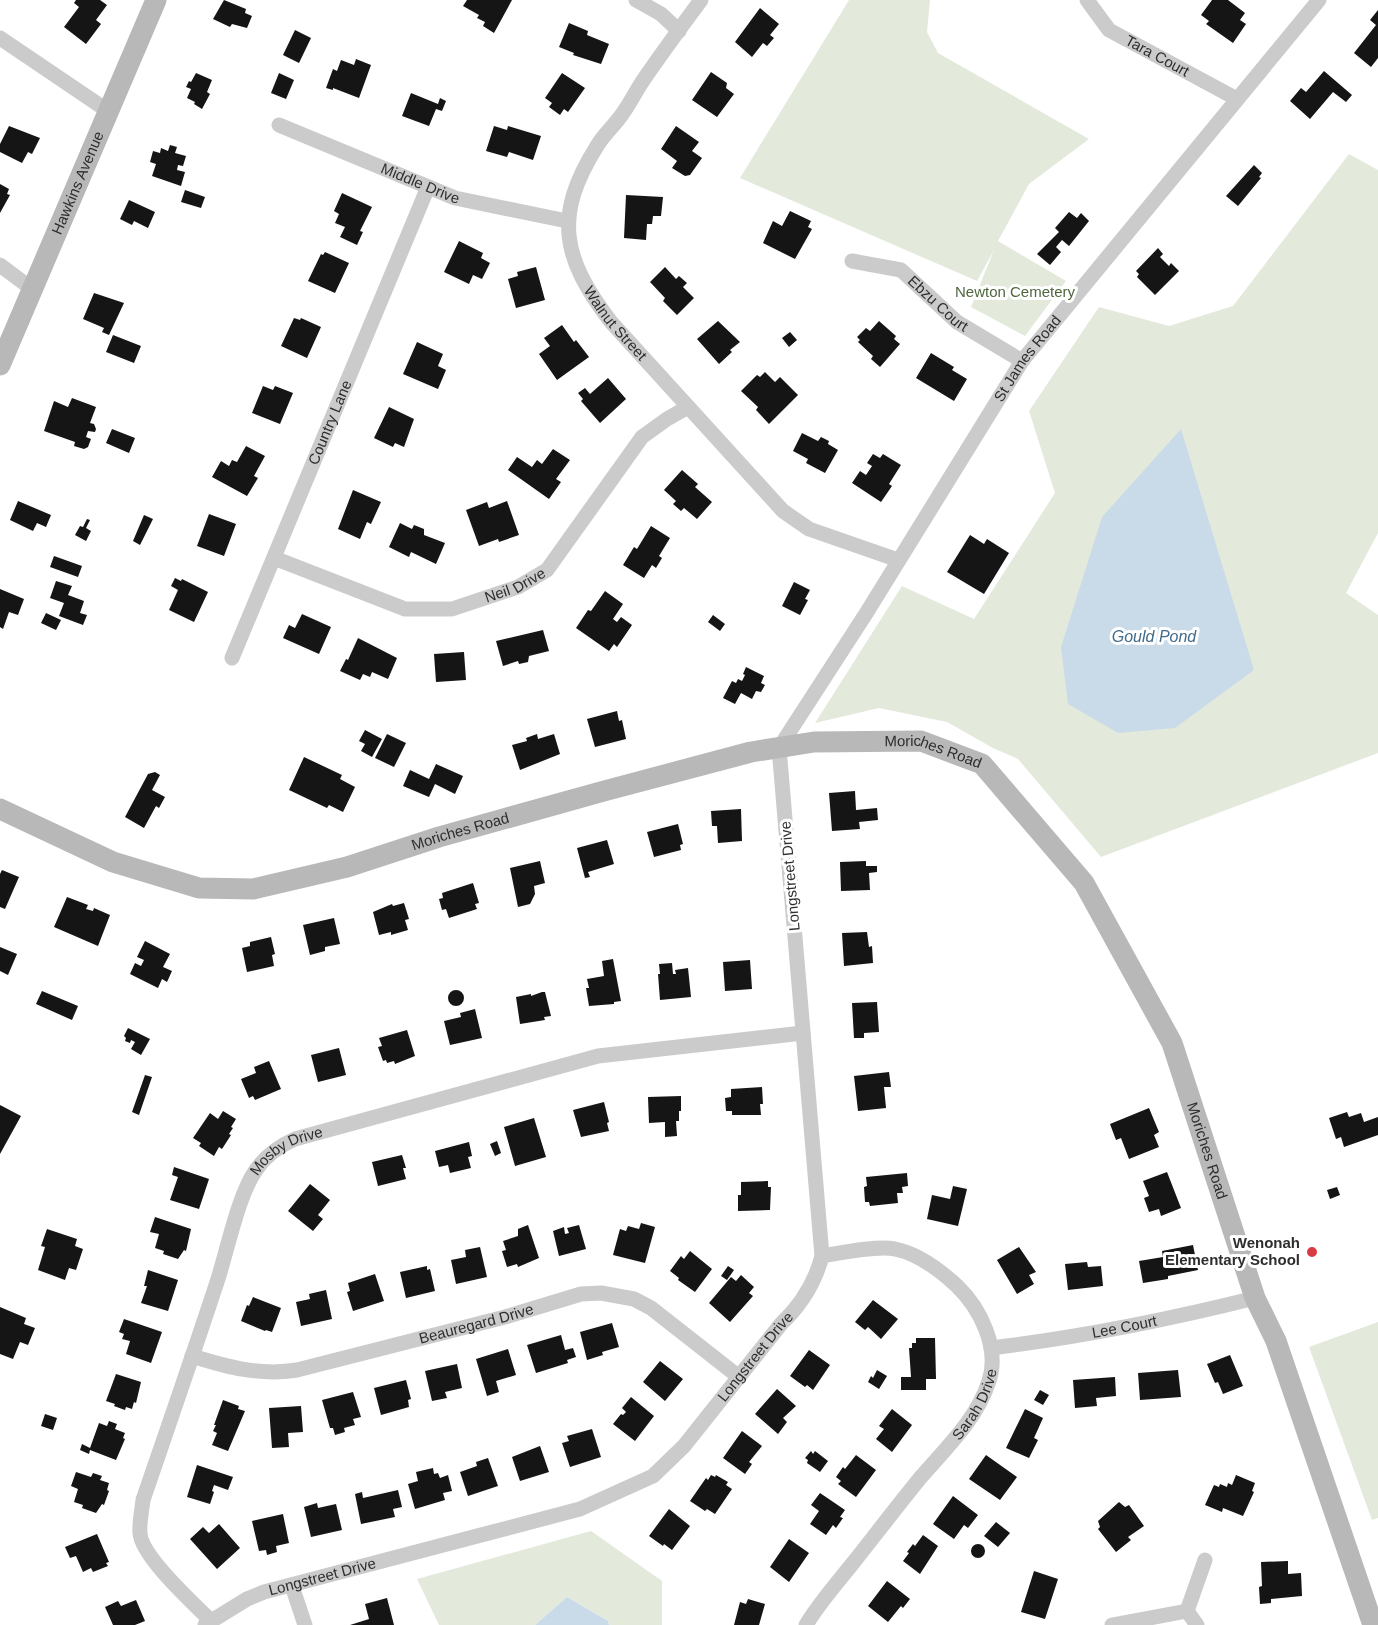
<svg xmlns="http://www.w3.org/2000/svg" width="1378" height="1625" font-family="Arial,sans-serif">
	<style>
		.green { fill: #e3eadc }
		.water { fill: #c9dbe9 }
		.building { fill: #151515 }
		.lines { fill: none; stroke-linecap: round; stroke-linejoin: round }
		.street { stroke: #cbcbcb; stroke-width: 15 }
		.secondary { stroke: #b8b8b8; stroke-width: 21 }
		.poi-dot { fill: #d93b42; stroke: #fff; stroke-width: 2 }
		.labels { text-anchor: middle; stroke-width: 6; stroke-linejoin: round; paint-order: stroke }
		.street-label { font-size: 15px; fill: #2e2e2e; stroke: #fff }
		.park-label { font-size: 15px; fill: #4f663e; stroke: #fff }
		.poi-label { font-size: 15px; font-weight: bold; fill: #2e2e2e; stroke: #fff; text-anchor: end }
		.water-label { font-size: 16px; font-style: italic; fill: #416b8a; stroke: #fff }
	</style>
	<rect width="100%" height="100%" fill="#fff"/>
	<path class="green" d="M849,0h81l-3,32 11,21 151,86 -60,45 -31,57 68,40 -41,55 -54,-29 23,-57 -17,31 -237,-103z
		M1349,154l29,16v363l-32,60 32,22v138l-277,104 -83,-98 -25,-11 -46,-26 -68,-14 -64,15 87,-137 72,33 81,-126 -26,-82 70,-104 70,19 64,-20z
		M1378,1322v196l-6,2 -63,-173z
		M591,1531l71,50v44h-53l-1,-4 -41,-24 -32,28h-96l-22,-46z"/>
	<path class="water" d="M1181,429l73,241 -79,58 -57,5 -50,-29 -7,-57 41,-130z
		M567,1597l41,24 1,4h-74z"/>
	<path class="building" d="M76,0h24l7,5 -11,15 5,4 -15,20 -22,-17 15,-20 -5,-4z
		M224,0l22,9 -1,4 7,3 -5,12 -15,-4 -2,3 -17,-8z
		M467,0h45l-18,33 -11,-7 2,-4 -8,-4 2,-3 -16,-9z
		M1212,0h16l17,13 -5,7 6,4 -13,19 -27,-19 3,-3 -8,-6z
		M760,8l19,16 -9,11 4,3 -7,8 -4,-3 -11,14 -17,-15z
		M1378,10v48l-7,9 -17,-14 22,-28 -6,-5z
		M569,23l19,8 -1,4 22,9 -8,20 -28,-9 1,-2 -15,-6z
		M295,30l16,8 -12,25 -16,-8z
		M356,59l15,6 -12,33 -26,-10v2l-7,-2 7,-19 4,2 4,-11 13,5z
		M1324,71l28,24 -6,7 -13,-10 -23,27 -20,-18 11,-13 5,4z
		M711,72l16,11 -1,5 8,6 -17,23 -25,-17z
		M196,73l16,7 -5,12 3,2 -8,15 -8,-5 1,-2 -8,-4 4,-9 -5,-2 3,-6 2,1z
		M279,73l15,7 -8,19 -15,-6z
		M562,73l23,15 -17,24 -4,-3 -4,6 -11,-8 3,-4 -7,-5z
		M411,93l27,11 2,-6 6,3 -4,10 -6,-2 -7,17 -27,-10z
		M9,126l31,12 -8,16 -4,-2 -6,11 -22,-11v-8z
		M494,126l13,4 1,-4 33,10 -8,24 -24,-8 -2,5 -21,-6z
		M676,126l23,16 -7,9 10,7 -12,17 -5,1 -13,-8 5,-7 -16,-12z
		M170,145l7,2 -2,6 11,3 -3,10 -5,-1 -1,5 8,2 -4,14 -29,-10 4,-12 -6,-2 3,-11 7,2 1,-5 7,3z
		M1254,165l8,8 -3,4 2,1 -23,28 -12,-10z
		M0,184l9,5 -2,5 3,1 -10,18z
		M185,190l20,7 -4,11 -20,-6z
		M342,193l30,14 -12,24 3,1 -6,13 -17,-8 5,-10 -10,-4 4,-9 -5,-3z
		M626,195l37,2 -2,19h-8l-1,8h-5l-1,16 -22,-2z
		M129,200l26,12 -7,16 -14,-7 -2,4 -12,-6z
		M790,211l21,10 -3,6 4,2 -17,30 -32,-16 10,-22 9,5z
		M1069,212l8,6 4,-5 8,8 -20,25 -7,-6 -6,7 5,5 -11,13 -13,-11 22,-22 -4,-4z
		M459,241l24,12 -2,5 9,5 -8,16 -9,-4 -4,9 -25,-12z
		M1158,248l5,6 -3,3 9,9 2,-3 8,8 -24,24 -18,-18 2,-3 -3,-3z
		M325,252l24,11 -14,30 -27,-12 13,-27 2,1z
		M536,267l9,33 -29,8 -8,-29 10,-3 -1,-4z
		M665,267l11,12 3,-3 8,7 -4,4 11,11 -17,17 -14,-14 2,-3 -15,-16z
		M94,293l30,10 -15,32 -7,-3 2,-4 -21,-9z
		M294,318l6,2 1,-2 20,9 -14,31 -26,-12z
		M718,321l22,21 -10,8 2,2 -13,12 -22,-25z
		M879,321l17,15 -2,3 6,5 -20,23 -9,-8 2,-3 -15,-14 2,-2 -3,-3 9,-9 4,3z
		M562,325l12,17 2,-2 13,17 -32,23 -18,-26 11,-8 -6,-8z
		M790,332l7,8 -8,7 -7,-9z
		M113,335l28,11 -7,17 -28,-11z
		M417,342l26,12 -5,12 8,4 -8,19 -35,-15z
		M931,353l23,14 -2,3 15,9 -13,22 -38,-23z
		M765,372l10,10 5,-5 18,18 -29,29 -13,-14 2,-3 -17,-16 16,-16 3,2z
		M608,378l18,21 -26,24 -19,-22 2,-2 -5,-6 7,-5 5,6z
		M263,386l10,4 2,-4 18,7 -13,31 -28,-11z
		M72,398l24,9 -6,16 4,1 2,5 -1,3 -7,-1 -2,6 5,2 -3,8 -4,2 -10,-3 1,-4 -31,-11 10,-30 14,6z
		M389,407l25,12 -10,28 -9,-4 -2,4 -19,-9z
		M112,429l23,9 -6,15 -23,-10z
		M802,433l16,8 3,-4 8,4 -1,3 10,6 -13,23 -19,-10 2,-4 -15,-8z
		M246,446l19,10 -11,20 4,2 -11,18 -35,-19 9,-16 8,5 3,-6 5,2z
		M553,449l17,11 -14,19 5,3 -12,17 -41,-29 9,-13 15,10 5,-7 5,4z
		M873,454l7,4 3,-4 18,11 -12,19 3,2 -11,16 -29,-19 8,-12 6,4 6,-9 -5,-3z
		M682,470l16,14 -3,3 17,15 -15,17 -13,-11 -3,3 -8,-7 3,-3 -12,-11z
		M353,490l28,12 -10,22 -4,-2 -7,17 -22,-10z
		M18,501l33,14 -5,12 -9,-4 -4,8 -23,-11z
		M507,501l12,34 -20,7 -1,-3 -19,7 -13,-36 21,-8 2,6z
		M209,514l27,10 -12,32 -27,-10z
		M144,515l9,4 -13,26 -7,-4z
		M87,519l3,1 -4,8 5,3 -5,10 -11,-6 5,-9 3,1z
		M400,523l12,6 2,-4 10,4v6l21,8 -9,21 -25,-12 -2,5 -20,-10z
		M651,526l19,12 -11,18 3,2 -6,10 -4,-3 -8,13 -21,-13 11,-18 3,2z
		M970,535l14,9 3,-5 22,14 -25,41 -37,-22z
		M54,556l28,10 -4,11 -28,-10z
		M175,578l6,3 1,-2 26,13 -14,30 -25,-12 9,-20 -7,-4z
		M56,581l16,5 -4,9 16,6 -4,12 7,2 -4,10 -24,-9 5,-13 -14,-5z
		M794,582l16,8 -5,9 3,1 -8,15 -18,-9z
		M0,589l24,10 -6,16 -9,-3 -6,17 -3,-2z
		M605,591l18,13 -10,15 4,3 4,-5 11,8 -15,22 -3,-3 -5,7 -33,-23 12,-18 3,1z
		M46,613l15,7 -5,10 -15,-7z
		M302,614l29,13 -12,27 -36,-16 6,-13 6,3z
		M713,615l12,9 -5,7 -12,-9z
		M543,630l6,21 -20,5 -1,6 -9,2 -1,-3 -15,5 -7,-25z
		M358,638l39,20 -9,21 -16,-7 -2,5 -7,-3 -3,6 -20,-9 6,-12 2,1z
		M464,652l2,28 -30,2 -2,-28z
		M746,667l18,9 -3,7 4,2 -4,7 -5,-1 -4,8 -11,-6 -6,11 -12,-6 9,-17 4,2 2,-4 4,2 3,-6 -2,-1z
		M617,711l2,10 3,-1 4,19 -31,8 -8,-28z
		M365,730l17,9 -10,18 -11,-6 4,-7 -6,-3z
		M387,734l19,9 -12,24 -19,-9z
		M537,734l1,5 16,-5 6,20 -40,16 -8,-25 15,-4 -1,-3z
		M304,757l38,18 -2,4 15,8 -12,25 -14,-7 -2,3 -38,-18z
		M436,764l27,12 -8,18 -20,-10 -6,13 -26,-11 7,-16 19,9z
		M155,772l5,3 -8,15 13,7 -6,11 -3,-2 -12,22 -19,-11 23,-43z
		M855,791l1,19 21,-2 1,12 -19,2 1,7 -28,2 -3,-38z
		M741,809l1,32 -24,2 -1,-17h-5l-1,-15z
		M678,824l5,20 -3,1 1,5 -27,7 -7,-25z
		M607,840l7,24 -26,8 2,5 -5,1 -8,-30z
		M540,861l5,22 -11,3 1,8 -5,10 -12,3 -8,-39z
		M866,861v5h11v6l-8,1 1,17 -29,1 -1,-29z
		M2,870l17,7 -14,32 -5,-2v-33z
		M473,883l6,20 -4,1 2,5 -28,9 -3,-9 -4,1 -3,-11 4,-1 -1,-5z
		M67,897l21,8 -2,4 7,2 1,-3 16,7 -12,31 -44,-19z
		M404,903l5,16 -4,1 3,10 -17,5v-3l-12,3 -6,-23 19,-8 1,2z
		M334,918l6,26 -15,3v4l-15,4 -7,-30z
		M867,932l2,15 3,-1 1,17 -29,3 -2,-33z
		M271,937l4,17 -3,1 2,11 -27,6 -5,-24 8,-2v-4z
		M145,941l25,13 -7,13 9,4 -5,11 -5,-3 -4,9 -28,-14 5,-11 6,3 3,-6 -7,-3z
		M0,947l17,7 -9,21 -8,-4z
		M613,959l8,42 -7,1v2l-25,2 -3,-18h3l-2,-9 17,-3 -2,-15z
		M750,960l2,29 -27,2 -2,-29z
		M672,963l1,11h3l-1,-4 13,-2 3,29 -31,3 -2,-26h2l-1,-10z
		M448 998a8 8 0 1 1 16 0a8 8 0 1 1-16 0Z
		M42,991l36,15 -6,14 -36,-16z
		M542,992h3l6,24 -7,1 1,3 -25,4 -4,-27 15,-3v2z
		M877,1002l2,30 -15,1v5h-10l-2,-35z
		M475,1009l7,29 -32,7 -6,-24 17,-4 -1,-4z
		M128,1028l22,11 -9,16 -10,-6 4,-7 -4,-2 -1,3 -5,-2 1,-3 -2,-2z
		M407,1030l8,26 -20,8 -1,-3 -7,2 -1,-3 -3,1 -5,-14 4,-1 -3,-8z
		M339,1048l7,27 -28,7 -7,-27z
		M269,1061l12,28 -26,11 -2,-4 -4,2 -8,-19 15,-6 -2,-6z
		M889,1072l2,15h-7l2,21 -28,3 -4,-35z
		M145,1075l7,2 -13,38 -7,-3z
		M762,1087l1,17h-3l1,11h-29v-4h-6l-1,-13 6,-1v-8z
		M681,1096v15h-2v10h-3l1,15 -12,1v-15l-16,1 -1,-26z
		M604,1102l5,20 -2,1 2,8 -28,6 -8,-27z
		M0,1105l21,11 -21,38z
		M1149,1108l10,24 -5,3 5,12 -30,12 -8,-21 -5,2 -6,-16z
		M223,1111l13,8 -5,8 2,1 -4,6 2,1 -9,14 -3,-2 -5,9 -15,-10 2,-3 -8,-5 17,-25 8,6z
		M1347,1112l2,5 12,-4 3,9 14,-5v18l-34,12 -3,-10 -5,2 -7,-21z
		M534,1118l12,39 -31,9 -11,-39z
		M497,1141l4,12 -6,3 -5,-12z
		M469,1142l3,14 -4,1 3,11 -21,5 -2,-8 -9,2 -4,-16z
		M402,1155l4,13h-3l3,11 -28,7 -6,-24z
		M174,1167l35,12 -10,30 -29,-9 8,-23 -6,-2z
		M1167,1172l14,36 -20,8 -2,-7 -10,3 -5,-14 5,-2 -6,-15z
		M907,1173l1,13 -6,1 1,6h-6l1,10 -28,3 -1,-4h-4l-1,-15 3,-1 -1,-9z
		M768,1181v6h3l-1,23 -32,1v-16h3v-13z
		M310,1184l20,16 -12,15 5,4 -10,12 -25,-20z
		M953,1186l14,3 -9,37 -31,-7 5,-24 18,4z
		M1337,1187l3,8 -10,4 -3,-9z
		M155,1217l36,12 -5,22 -2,-1 -6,9 -15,-5 1,-3 -9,-3 4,-14 -9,-2z
		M641,1223l14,4 -10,36 -32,-8 7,-26 6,2 2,-5 11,3z
		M528,1225l11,33 -21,9 -1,-3 -10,3 -5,-16 4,-1 -3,-9 15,-5v-7z
		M579,1225l7,24 -27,7 -6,-25 11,-4 1,7 4,-1 -2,-5z
		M47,1229l30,10 -2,7 8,3 -7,21 -7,-2 -4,12 -27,-10 7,-23 -4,-1z
		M1193,1245l5,25 -30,6v3l-25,4 -4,-22 24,-4 -1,-6z
		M480,1247l7,30 -31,7 -5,-24 15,-3 -1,-7z
		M1019,1247l17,25 -7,3 5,9 -17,10 -20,-34z
		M690,1251l22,18 -17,23 -17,-12 1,-2 -9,-7 11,-15 3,3z
		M1087,1262l1,5 13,-1 2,20 -35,4 -3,-26z
		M427,1266v4l3,-1 5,22 -29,7 -6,-26z
		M728,1266l6,4 -7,10 -6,-4z
		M148,1270l30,10 -10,31 -27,-8 6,-17h-3z
		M375,1274l9,27 -31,10 -6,-19 3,-1 -2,-8z
		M741,1275l13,12 -5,6 4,3 -23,26 -21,-19 22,-26 5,4z
		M326,1290l6,29 -31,7 -5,-24 14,-3 -1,-5z
		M253,1297l28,11 -9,24 -6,-2 -1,1 -24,-10 6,-16 2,1z
		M873,1300l25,19 -17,20 -13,-12 -3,3 -10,-8z
		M0,1307l26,11 -2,6 11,4 -7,17 -8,-3 -7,17 -13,-5z
		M124,1319l38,13 -11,31 -25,-9 4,-13 -8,-2 2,-5 -5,-2z
		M612,1323l7,24 -17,5 1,3 -16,5 -7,-28z
		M561,1335l4,15 8,-2 3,9 -9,3 1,3 -32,10 -9,-28z
		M916,1338h19l1,41h-10v11h-25v-13h10l-2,-29h3v-5h4z
		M508,1349l8,26 -20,6 3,11 -12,4 -11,-37z
		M809,1350l21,15 -17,25 -6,-5 -2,2 -15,-11z
		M1230,1355l13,31 -20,8 -5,-12 -3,1 -8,-19z
		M660,1361l23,18 -18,22 -22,-19z
		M457,1364l5,24 -17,4 2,6 -15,3 -7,-30z
		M877,1370l10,6 -8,13 -11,-7 3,-6 2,2z
		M1178,1370l3,27 -41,3 -2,-27z
		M116,1374l25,8 -5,21 -2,-1 -2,7 -6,-2 -1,3 -11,-4 1,-2 -9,-3z
		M1115,1377l1,19 -20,2 1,8 -22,2 -2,-28z
		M406,1380l5,19 -3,1 1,7 -28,8 -7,-27z
		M777,1389l19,17 -13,12 4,4 -9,12 -23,-20z
		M1040,1390l9,5 -6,10 -9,-5z
		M353,1392l8,25 -8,2 2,6 -11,3 1,4 -10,3 -2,-7h-3l-8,-28z
		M631,1397l23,19 -19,25 -22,-17 8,-10 2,1 3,-3 -4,-4z
		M223,1400l16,6 -1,3 7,2 -17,40 -16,-6 5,-12 -4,-2 3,-6h-2z
		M301,1406l2,26 -15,1 1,14 -17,1 -3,-40z
		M892,1409l20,16 -20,27 -16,-13 8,-10 -5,-3z
		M1025,1409l18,9 -9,20 4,2 -9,18 -23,-10z
		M45,1414l12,4 -4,12 -12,-4z
		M109,1421l8,3 -2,5 10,4 -2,5 2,1 -9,21 -26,-10 -1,4 -9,-4 2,-6 8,4 9,-25 8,3z
		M592,1429l9,28 -31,10 -8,-24 7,-2 -2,-5z
		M742,1431l20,15 -13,16 3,2 -7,10 -22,-16z
		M540,1446l9,26 -29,9 -8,-24z
		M811,1451l2,3 2,-3 13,10 -8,11 -13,-9 1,-3 -3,-2z
		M856,1455l20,15 -20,27 -18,-13 3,-3 -5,-4 7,-10 2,2z
		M986,1455l31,22 -17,23 -31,-21z
		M488,1458l10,28 -30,10 -8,-24 17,-6 -1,-4z
		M197,1465l36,12 -5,13 -14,-5 -2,6 2,1 -4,12 -23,-7z
		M433,1468l1,6 4,-1 2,5 8,-3 4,16 -9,2 2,7 -30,9 -7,-25 10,-3 -2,-9z
		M76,1472l15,5 2,-4 9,3 -2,4 9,3 -2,7 2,1 -5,14 -2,-1 -6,9 -14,-5 1,-3 -9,-3 4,-13 -7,-3z
		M711,1475l4,2 1,-2 12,7 -2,3 6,4 -17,25 -8,-5 -2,2 -15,-10 16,-23 2,2z
		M1236,1475l19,8 -3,8 2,1 -11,24 -20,-8 -1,4 -17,-7 9,-20 5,2 1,-3 7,3 1,-4 4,2z
		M398,1490l4,17 -9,2 2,8 -34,7 -6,-30 7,-2 1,6z
		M820,1493l25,17 -5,7 3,1 -7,10 -3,-3 -7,10 -16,-11 9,-13 -8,-6z
		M953,1496l25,19 -10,13 -4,-3 -10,14 -21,-15z
		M1119,1502l6,5 4,-2 15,21 -16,11 3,3 -15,12 -18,-23 2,-2 -2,-6z
		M317,1503l1,5 18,-4 6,26 -31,7 -7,-30z
		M669,1509l21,17 -18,24 -8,-6 -1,2 -14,-10z
		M283,1514l6,29 -13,3 1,6 -10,3 -1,-5 -7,1 -7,-30z
		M996,1522l14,11 -12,14 -14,-11z
		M219,1524l21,24 -23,21 -27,-30 13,-12 6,6z
		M97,1534l12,28 -3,1 2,3 -15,6 -2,-4 -8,4 -7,-16 -6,2 -5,-11z
		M923,1535l15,11 -18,28 -17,-13 6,-8 -2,-1 6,-8 2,2z
		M789,1539l20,14 -20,29 -19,-15z
		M971 1551a7 7 0 1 1 14 0a7 7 0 1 1-14 0Z
		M1288,1561v13l13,-1 1,23 -31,3v4l-11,1 -1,-17 3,-1 -1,-24z
		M1034,1571l24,8 -13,40 -24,-7z
		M887,1581l23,18 -7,9 -2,-2 -13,16 -20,-16z
		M387,1598l7,27h-44l19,-6 -4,-15z
		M748,1599l17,5 -6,21h-25l6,-23 6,2z
		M136,1600l9,21 -10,4h-22l-8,-18 13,-6 3,5z"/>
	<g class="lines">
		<g class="street">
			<path d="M636,0l25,14 18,17"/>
			<path id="s1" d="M701,0c-20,27 -40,54 -59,82 -7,11 -12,21 -19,31 -8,12 -19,21 -26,33 -44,70 -35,112 14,176l172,189 26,18 89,31"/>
			<path id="s2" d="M1087,0l22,30 128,69"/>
			<path d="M0,38l108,73"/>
			<path id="s3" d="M279,125l176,73 112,23"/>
			<path id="s4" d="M852,261l49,9 56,52 65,39"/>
			<path d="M0,265l32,24"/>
			<path id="s5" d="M274,558l131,51h47l66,-22 29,-17 95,-133 25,-18 21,-12"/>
			<path id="s6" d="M232,658l196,-471"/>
			<path id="s7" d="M991,1348c91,-11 176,-28 264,-50"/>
			<path id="s8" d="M192,1356c35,11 68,20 105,14l208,-53 76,-23 20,-1 33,6 17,9 88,69"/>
			<path d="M292,1586l13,39"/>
			<path id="s9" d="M211,1621c-17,-17 -70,-65 -71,-88 -1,-11 2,-23 3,-33 25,-73 50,-145 74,-218 10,-30 21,-87 39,-112 10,-15 23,-24 39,-31l303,-83 205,-23"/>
			<path id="s10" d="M205,1625l42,-26 17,-7 316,-83 73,-33 31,-30 97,-122c20,-19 34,-41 41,-68l-43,-508 88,-136 155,-251 297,-361"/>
			<path id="s11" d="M806,1625c13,-22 31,-42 47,-62 23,-29 45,-58 68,-86 26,-30 56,-58 68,-96 11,-33 -9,-73 -32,-95 -17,-16 -38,-32 -62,-37 -17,-4 -55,4 -73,7"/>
			<path d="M1112,1625l75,-14"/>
			<path d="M1197,1625l-10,-14 18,-51"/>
		</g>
		<g class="secondary">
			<path id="s12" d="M0,365l156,-365"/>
			<path id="s13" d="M0,809l113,53 86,26 54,1 94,-22 92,-30 165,-46 147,-39 63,-10 107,-1 61,23 102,119 88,160 83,255 21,43 97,284"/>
		</g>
	</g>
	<circle class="poi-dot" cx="1312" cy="1252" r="6"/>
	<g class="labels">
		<g class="street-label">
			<text dy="5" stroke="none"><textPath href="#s2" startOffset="92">Tara Court</textPath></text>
			<text dy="5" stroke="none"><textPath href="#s3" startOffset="153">Middle Drive</textPath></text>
			<text dy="5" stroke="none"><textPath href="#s12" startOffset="198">Hawkins Avenue</textPath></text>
			<text dy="5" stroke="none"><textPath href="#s4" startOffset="100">Ebzu Court</textPath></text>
			<text dy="5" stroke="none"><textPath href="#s1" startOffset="376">Walnut Street</textPath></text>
			<text dy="5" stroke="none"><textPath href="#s10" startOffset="1726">St James Road</textPath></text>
			<text dy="5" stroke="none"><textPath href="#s6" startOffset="255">Country Lane</textPath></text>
			<text dy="5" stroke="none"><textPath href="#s5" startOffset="255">Neil Drive</textPath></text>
			<text dy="5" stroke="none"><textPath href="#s13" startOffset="970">Moriches Road</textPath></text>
			<text dy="5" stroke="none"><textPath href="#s13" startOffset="484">Moriches Road</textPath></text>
			<text transform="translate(790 876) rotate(-95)" y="5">Longstreet Drive</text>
			<text dy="5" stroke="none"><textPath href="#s13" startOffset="1474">Moriches Road</textPath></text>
			<text dy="5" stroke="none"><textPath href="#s9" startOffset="534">Mosby Drive</textPath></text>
			<text dy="5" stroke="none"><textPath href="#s8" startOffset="292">Beauregard Drive</textPath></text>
			<text dy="5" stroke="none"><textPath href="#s7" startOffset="135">Lee Court</textPath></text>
			<text dy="5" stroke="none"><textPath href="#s10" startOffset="632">Longstreet Drive</textPath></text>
			<text dy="5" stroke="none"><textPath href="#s11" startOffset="279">Sarah Drive</textPath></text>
			<text dy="5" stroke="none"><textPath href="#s10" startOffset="128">Longstreet Drive</textPath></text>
		</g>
		<g class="park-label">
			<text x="1015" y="297">Newton Cemetery</text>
		</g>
		<g class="poi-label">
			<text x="1300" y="1248">Wenonah<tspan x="1300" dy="17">Elementary School</tspan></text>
		</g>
		<g class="water-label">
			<text x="1154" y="642">Gould Pond</text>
		</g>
	</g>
</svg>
